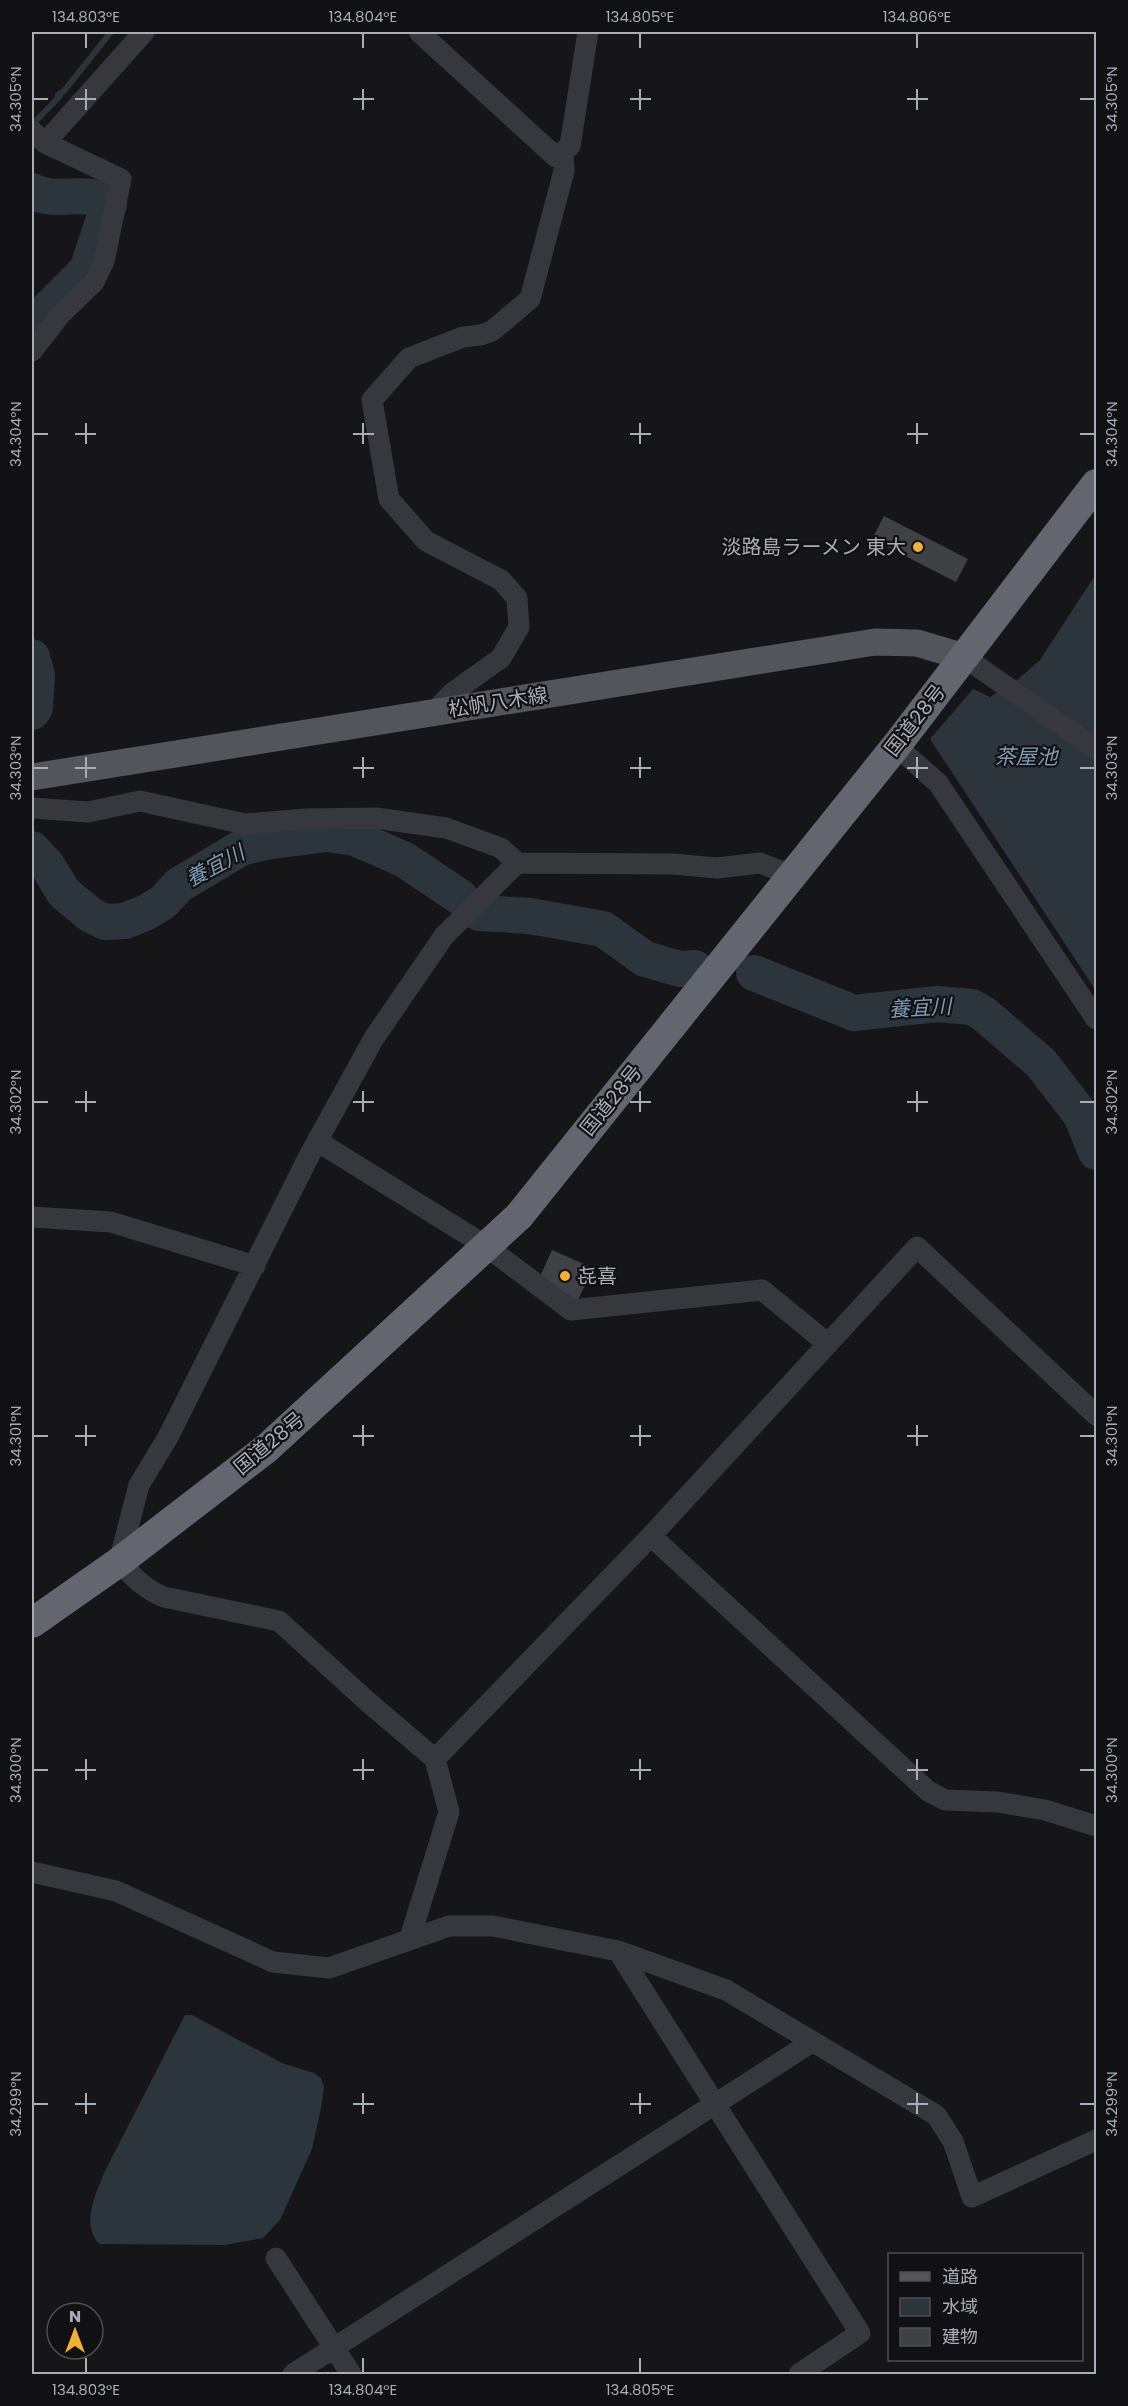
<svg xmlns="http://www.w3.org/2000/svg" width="1128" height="2406" font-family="Poppins,'Noto Sans JP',sans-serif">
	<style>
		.water { fill: #2c353c }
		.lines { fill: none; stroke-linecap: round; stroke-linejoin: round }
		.stream { stroke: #2c353c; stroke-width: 6 }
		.river { stroke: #2c353c; stroke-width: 36 }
		.building { fill: #404145 }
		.minor { stroke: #37383d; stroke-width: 21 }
		.major { stroke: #53555c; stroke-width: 27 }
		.highway { stroke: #63666e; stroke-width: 30 }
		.ticks { fill: none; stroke: #a8adb8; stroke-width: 2 }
		.poi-dot { fill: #f2b134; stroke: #111113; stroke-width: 2 }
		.labels { text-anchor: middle; stroke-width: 4.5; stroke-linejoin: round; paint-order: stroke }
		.poi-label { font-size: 20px; fill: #a8adb8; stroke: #111113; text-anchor: end }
		.street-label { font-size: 20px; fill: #a8adb8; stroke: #111113 }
		.water-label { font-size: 21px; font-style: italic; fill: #7f9bb3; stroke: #111113 }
		.neatline { fill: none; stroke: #a8adb8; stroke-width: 2 }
		.ticks-label { font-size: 15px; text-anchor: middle; fill: #a8adb8 }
	</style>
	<rect width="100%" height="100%" fill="#161618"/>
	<path class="water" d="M1096,574v417l-166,-252 43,-50 17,8 27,-17 23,-20z
		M185,2015h7l90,48 32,10 7,5 3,9 -3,21 -9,41 -32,71 -17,18 -38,7 -126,-1c-18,-21 -4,-48 5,-71z"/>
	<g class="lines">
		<path class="stream" d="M32,125l28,-29 -2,-1 6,-4 47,-59"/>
		<path class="river" d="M32,191c25,14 54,-4 77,13l-22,66 -41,41 -14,18
			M32,657l5,18 -2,33 -3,4
			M32,849l15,16 17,28 27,22 14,7 20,-1 22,-9 16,-10 16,-17 62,-37 24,-6 62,-8 28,4 50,22 55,37
			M479,913l51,3 73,13 42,30 35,10 15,-1
			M754,973l100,40 83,-9 35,3 12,7 57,49 40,52 15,37"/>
	</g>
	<path class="building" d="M884,516l84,43 -12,23 -84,-43z
		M552,1250l41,18 -16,34 -40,-19z"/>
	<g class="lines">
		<path class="minor" d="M419,32l137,125 14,-11 18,-114
			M32,131l13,12 76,36 -17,82 -10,21 -34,33 -28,36
			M45,143l99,-111
			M964,657l132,92
			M434,712l18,-19 49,-35 18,-31 -2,-29 -16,-18 -75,-39 -37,-42 -17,-99 37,-42 54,-21 18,-2 11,-4 38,-32 34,-128 -1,-20
			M896,746l42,37 158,236
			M32,808l56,4 52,-11 105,23 62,-5 69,-1 70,10 55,20 16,15
			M317,1141l169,105 85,64 191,-20 66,54
			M32,1217l79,5 144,44
			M651,1536l277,255 17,9 53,2 47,8 51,16
			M435,1759l216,-223 266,-289 179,168
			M32,1872l84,19 157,71 56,6 120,-42h44l125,25 108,39 210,125 17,26 19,56 124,-57
			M410,1938l39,-126 -14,-53 -67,-57 -89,-81 -115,-24c-19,-7 -31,-21 -45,-35l20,-77 29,-48 141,-281 65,-118 70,-102 73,-73 156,1 44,4 43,-5 31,12
			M618,1951l242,382 -61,41
			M276,2258l75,116
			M293,2374l519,-332"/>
		<path class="major" d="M32,777l843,-135 42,1 47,14"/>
		<path class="highway" d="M32,1623l87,-61 148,-114 252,-232 377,-470 200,-262"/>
	</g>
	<path class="ticks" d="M86,33v15M363,33v15M640,33v15M917,33v15M86,89v21M363,89v21M640,89v21M917,89v21M33,99h15M75,99h21M353,99h21M630,99h21M907,99h21M1080,99h15M86,423v21M363,423v21M640,423v21M917,423v21M33,434h15M75,434h21M353,434h21M630,434h21M907,434h21M1080,434h15M86,757v21M363,757v21M640,757v21M917,757v21M33,768h15M75,768h21M353,768h21M630,768h21M907,768h21M1080,768h15M86,1091v21M363,1091v21M640,1091v21M917,1091v21M33,1102h15M75,1102h21M353,1102h21M630,1102h21M907,1102h21M1080,1102h15M86,1425v21M363,1425v21M640,1425v21M917,1425v21M33,1436h15M75,1436h21M353,1436h21M630,1436h21M907,1436h21M1080,1436h15M86,1759v21M363,1759v21M640,1759v21M917,1759v21M33,1770h15M75,1770h21M353,1770h21M630,1770h21M907,1770h21M1080,1770h15M86,2093v21M363,2093v21M640,2093v21M917,2093v21M33,2104h15M75,2104h21M353,2104h21M630,2104h21M907,2104h21M1080,2104h15M86,2358v15M363,2358v15M640,2358v15"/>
	<g class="poi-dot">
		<circle cx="918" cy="547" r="6"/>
		<circle cx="565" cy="1276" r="6"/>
	</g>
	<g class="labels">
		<g class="poi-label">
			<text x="906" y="554">淡路島ラーメン 東大</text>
			<text x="577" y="1283" text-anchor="start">㐂喜</text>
		</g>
		<g class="street-label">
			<text transform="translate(498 702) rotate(-9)" y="7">松帆八木線</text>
			<text transform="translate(915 720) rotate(-52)" y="7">国道28号</text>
			<text transform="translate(611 1100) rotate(-51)" y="7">国道28号</text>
			<text transform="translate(269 1443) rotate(-40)" y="7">国道28号</text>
		</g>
		<g class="water-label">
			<text x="1026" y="764">茶屋池</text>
			<text transform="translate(215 866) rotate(-28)" y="7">養宜川</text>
			<text transform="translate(920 1008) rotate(-3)" y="7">養宜川</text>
		</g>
	</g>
	<rect width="1128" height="2406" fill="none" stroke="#111113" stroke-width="66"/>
	<rect x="888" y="2253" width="195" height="108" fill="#111113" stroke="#4d4f55" stroke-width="1.5"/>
	<rect x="900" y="2272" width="30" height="9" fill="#53555c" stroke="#4d4f55" stroke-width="1.5"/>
	<text x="942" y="2283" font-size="18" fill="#a8adb8">道路</text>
	<rect x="900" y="2298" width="30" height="18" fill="#2c353c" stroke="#4d4f55" stroke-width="1.5"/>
	<text x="942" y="2313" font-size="18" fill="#a8adb8">水域</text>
	<rect x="900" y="2328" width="30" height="18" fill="#404145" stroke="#4d4f55" stroke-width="1.5"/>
	<text x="942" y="2343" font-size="18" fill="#a8adb8">建物</text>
	<g transform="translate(75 2331)"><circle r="28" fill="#111113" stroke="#4d4f55" stroke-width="1.5"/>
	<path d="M0-4.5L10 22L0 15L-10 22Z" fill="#f2b134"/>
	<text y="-9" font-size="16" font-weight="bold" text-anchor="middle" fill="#a8adb8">N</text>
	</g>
	<rect x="33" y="33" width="1062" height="2340" class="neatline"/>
	<g class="ticks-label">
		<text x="86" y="22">134.803°E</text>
		<text x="363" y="22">134.804°E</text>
		<text x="640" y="22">134.805°E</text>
		<text x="917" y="22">134.806°E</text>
		<text transform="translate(16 99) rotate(-90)" y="5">34.305°N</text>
		<text transform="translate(1112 99) rotate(-90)" y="5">34.305°N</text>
		<text transform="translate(16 434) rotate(-90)" y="5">34.304°N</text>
		<text transform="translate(1112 434) rotate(-90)" y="5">34.304°N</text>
		<text transform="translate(16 768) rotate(-90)" y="5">34.303°N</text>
		<text transform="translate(1112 768) rotate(-90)" y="5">34.303°N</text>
		<text transform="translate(16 1102) rotate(-90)" y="5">34.302°N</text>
		<text transform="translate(1112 1102) rotate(-90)" y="5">34.302°N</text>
		<text transform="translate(16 1436) rotate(-90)" y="5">34.301°N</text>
		<text transform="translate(1112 1436) rotate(-90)" y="5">34.301°N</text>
		<text transform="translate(16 1770) rotate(-90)" y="5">34.300°N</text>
		<text transform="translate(1112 1770) rotate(-90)" y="5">34.300°N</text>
		<text transform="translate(16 2104) rotate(-90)" y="5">34.299°N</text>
		<text transform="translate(1112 2104) rotate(-90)" y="5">34.299°N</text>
		<text x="86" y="2395">134.803°E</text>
		<text x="363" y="2395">134.804°E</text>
		<text x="640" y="2395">134.805°E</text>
	</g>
</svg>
